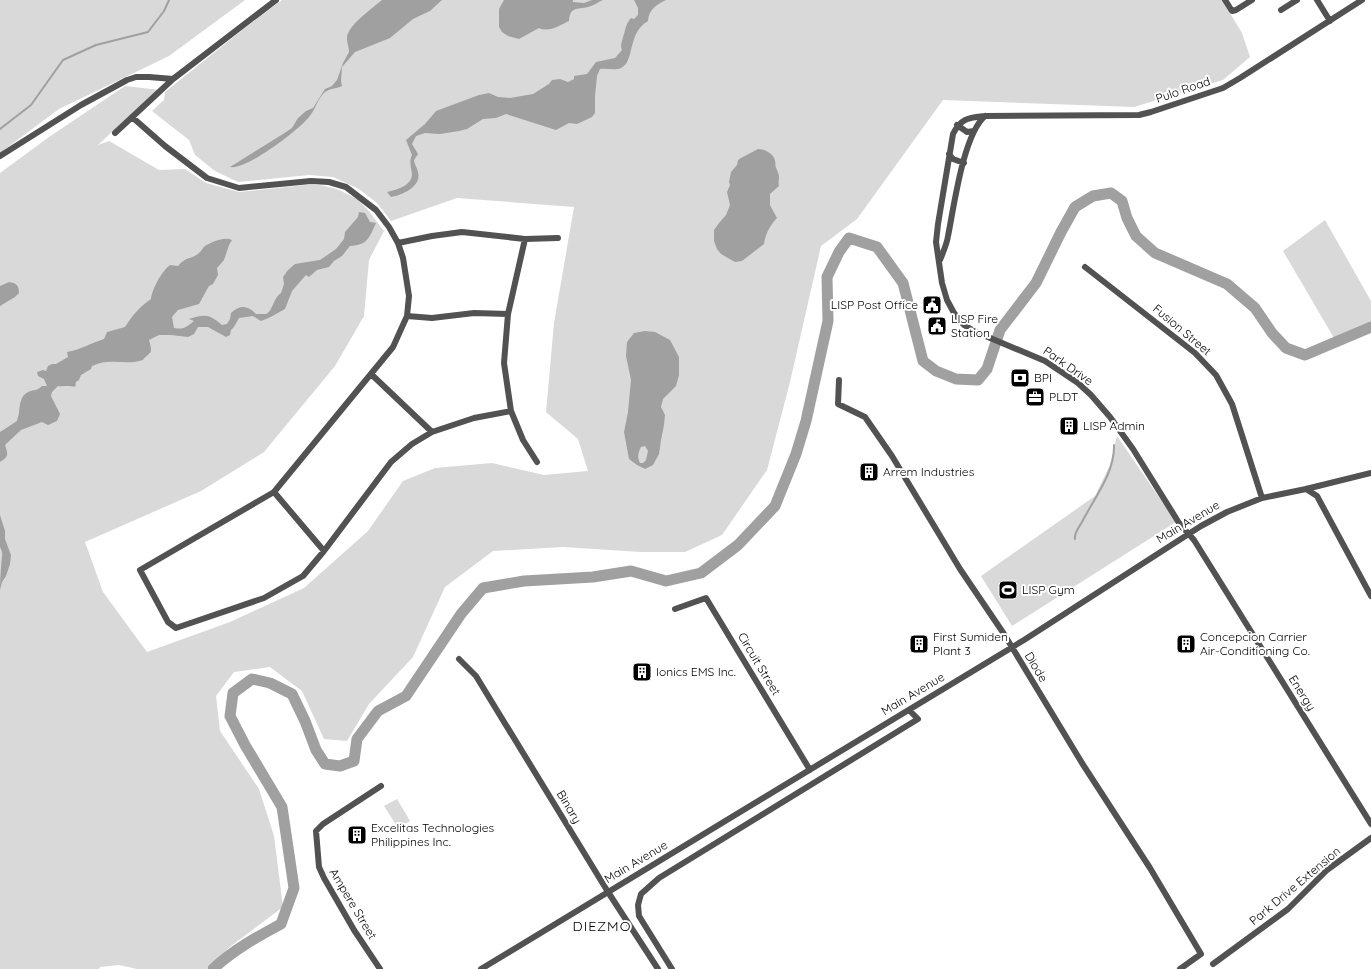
<svg xmlns="http://www.w3.org/2000/svg" width="1371" height="969" font-family="Quicksand,sans-serif">
	<style>
		.green { fill: #d9d9d9 }
		.water { fill: #a0a0a0; fill-rule: evenodd }
		.lines { fill: none; stroke-linecap: round; stroke-linejoin: round }
		.stream { stroke: #a0a0a0; stroke-width: 2 }
		.river { stroke: #a0a0a0; stroke-width: 11 }
		.street { stroke: #525252; stroke-width: 6 }
		.labels { text-anchor: middle; stroke-width: 4; stroke-linejoin: round; paint-order: stroke }
		.street-label { font-size: 12px; fill: #000; stroke: #fff }
		.poi-label { font-size: 12px; fill: #000; stroke: #fff; text-anchor: start }
		.quarter-label { font-size: 14px; letter-spacing: 1px; fill: #000; stroke: #fff }
	</style>
	<rect width="100%" height="100%" fill="#fff"/>
	<path class="green" d="M0,0h245l-76,56 -110,53 -59,44z
		M282,0h940l20,33 8,24 -27,23 -89,27 -191,-7 -86,119 -36,27 -31,136 -23,88 -45,65 -37,17h-44l-78,-5 -70,4 -48,36 -32,70 -44,47 -22,37 -23,-2 -22,-48 -32,-24 -36,5 -18,24 4,35 39,58 15,47 9,71 -52,39 -25,23h-69l-18,-4 -19,2 -1,2h-99v-796l49,-36 76,-51 35,4 -31,26 -31,29 11,-4 50,29 26,-1 21,14 33,9 66,-7h15l17,4 20,10 11,11 16,21 -15,29 -5,56 -29,50 -71,86 -63,39 -116,51 18,50 44,60 83,-30 74,-34 64,-57 35,-50 32,-13 57,-5 52,12 44,-4 -10,-32 -32,-27 8,-89 20,-116 -117,-9 -66,23 -14,-18 -18,-14 -26,-12 -24,-2 -71,7 -23,-11 -20,-16 -6,-15 -37,-29 12,-11 1,-8 81,-65z
		M1325,220l46,81v23l-37,14 -51,-87z
		M1117,436l59,86 -164,104 -31,-50 114,-80 15,-31z
		M397,799l13,22 -12,7 -14,-22z"/>
	<path class="water" d="M382,0h60l-12,11 -17,8 -23,19 -35,14 -13,15 -1,14 1,5c-6,3 -14,2 -19,8 -6,7 -8,16 -14,23 -10,13 -64,54 -79,50l53,-33 9,-6 6,-10 8,-7 7,-3 12,-19 7,-3 5,-6 6,-17 6,-11c0,-4 -2,-9 -2,-13 -1,-13 26,-31 35,-39z
		M504,0h69v2l11,1 8,-3h11c-5,2 -10,6 -15,7 -11,3 -18,-1 -19,14 -9,4 -20,12 -30,7l-20,11 -11,-3 -6,-4 -3,-5v-18z
		M634,0h32c-10,5 -17,9 -18,21 -21,12 -13,41 -27,47 -6,3 -14,0 -21,1l-3,7 -2,20v17l-3,4 -15,7 -8,-1 -13,7 -50,-16 -10,4 -13,1 -16,10 -8,2 -19,3 -15,-1 -9,3 -4,8 6,10 -4,6c0,4 3,7 4,12 4,14 -15,23 -27,25l-4,-5c9,-2 25,-6 25,-18 -1,-7 -3,-13 0,-19l-6,-15 19,-16 11,-13 43,-16 10,-2 9,4 12,1 23,-4 16,-10 3,-4 8,-1 8,3 6,-3v-3l13,-2 9,-12 19,-4 7,-8c-2,-6 0,-7 1,-13 3,-8 2,-12 8,-19l3,1 4,-4v-7z
		M758,149c6,0 14,4 16,9 2,3 1,7 2,10 1,2 3,6 3,9 0,4 -1,5 0,9l-9,8v11l7,13c-7,7 -12,17 -13,26l-22,17 -7,1 -14,-8 -4,-5 -3,-8v-11l5,-7 7,-8 4,-10 -3,-13 3,-7 -1,-3 2,-10 6,-7 1,-5 3,-2z
		M359,212l6,1 5,9 6,1c-7,15 -8,22 -26,23l-8,10 -8,5 -5,6 -12,3 -8,7 -3,-2 -14,16 -7,18c-8,4 -15,9 -24,12l-8,-5 -14,2 -5,9 -3,3 -1,5 -4,2 -18,-10h-10l-4,7 -6,3 -17,-2h-12l-10,5c1,3 2,7 2,10 0,4 -6,6 -8,10 -17,6 -33,-3 -51,6l-1,3 -10,6 -2,5 -3,2 -1,5c-7,-2 -11,0 -17,-1l-6,6 -1,4 9,18 -3,7 -9,4 -6,-3 -21,8 -16,15c3,9 4,12 -5,17v-30l17,-11c0,-3 2,-5 2,-9 1,-7 1,-16 9,-20 6,-3 8,0 14,-6h5l-3,-7 -6,-3 -1,-4 6,-2 3,1 2,-5 4,-2h4l12,-7 -1,-5c13,-2 24,-9 37,-13l3,-7 18,-5c8,-12 13,-19 26,-28 1,-10 11,-28 19,-34l8,1c8,-10 13,-6 21,-13 3,-2 3,-5 6,-7 6,-4 20,-10 27,-6l-3,5 -5,15 -7,8 1,7 -5,9 -4,2 -10,18 -21,6 -6,7 2,11c10,2 12,-1 20,-7l-5,-2c17,-5 20,-5 33,6l5,-1 3,-5 1,-6c9,-8 16,-8 25,1 3,0 7,0 10,0 7,-3 7,-16 15,-21l3,-9 -1,-7 5,-7 7,-6 25,-4 16,-11 8,-10 1,-7 13,-15z
		M9,282c7,1 10,3 10,11l-4,4 -15,9v-20z
		M645,331l10,1 15,8 9,17v18l-3,11 -13,13 -2,8 4,8 -1,10 -3,15 -2,14 -6,11 -8,4 -8,-4 -8,-6 -5,-27 4,-20 3,-32 -5,-24 1,-14 7,-9zM645,446l3,5 -2,9 -3,3h-3c-3,-6 -2,-10 1,-16z
		M0,515l5,16v8l6,16 -1,9 -4,12 -4,6 -2,8c0,-12 1,-23 2,-34 1,-4 -1,-6 -2,-9 0,-10 0,-22 0,-32z"/>
	<g class="lines">
		<path class="stream" d="M0,129l31,-24 32,-45 33,-15 52,-13 16,-21 5,-11
			M1075,539c-1,-6 4,-12 7,-17 12,-24 33,-49 32,-77"/>
		<path class="river" d="M213,969c20,-19 44,-32 68,-45l13,-36 -12,-81 -37,-62 -15,-29 3,-23 19,-14 18,4 22,11 13,27 11,29 9,14 15,2 14,-5 3,-22 21,-28 28,-15 55,-82 22,-26 41,-7 69,-4 38,-6 35,10 35,-8 37,-28 37,-39 21,-52 10,-33 22,-100 -1,-44 12,-25 10,-14 28,9 26,36 20,78 13,10 20,8 22,1 9,-11 13,-39 36,-47 25,-51 14,-25 18,-11 18,-3 11,8 5,17 9,18 19,17 72,31 28,24 17,25 14,15 19,7 66,-28"/>
		<path class="street" d="M1225,0l7,11 4,-1 16,-10
			M1317,0l13,21
			M1362,0l-122,78 -17,10 -72,24 -12,3 -154,1c-17,2 -24,2 -32,18l-15,90 -2,18 6,41 5,17 7,13 10,12 12,7 69,29 33,22 13,12 19,22 23,32 46,74 15,17 177,284
			M1281,10l16,-10
			M132,117l33,29 42,32 32,10 72,-7 18,1 17,5 30,23 13,17 9,16 5,15 6,38 -2,20 -14,31 -119,145 -134,78 28,52 8,6 88,-30 39,-22 21,-25 67,-89 21,-18 20,-12 42,-14 37,-7
			M957,125l10,7 7,-1
			M115,133l58,-54 103,-79
			M949,154l4,5 11,4
			M0,156l81,-51 46,-25 9,-3h13l24,2
			M525,239l-17,75 -4,49 7,48 12,29 14,22
			M398,243l34,-7 30,-4 63,7 33,-1
			M940,260c3,-8 7,-16 8,-24 6,-29 15,-101 37,-120
			M1085,267l110,86 21,22 16,29 30,94
			M407,316l25,2 42,-5 34,1
			M371,374l61,58
			M839,380l-1,24 27,13 27,39 68,113 44,65 78,129 68,105 51,86 -21,15
			M1306,489l11,7 54,100
			M274,492l50,59
			M675,609l31,-11 104,172
			M459,659l17,17 132,216 50,77
			M1213,964l75,-55 39,-39 44,-32
			M380,969l-26,-39 -30,-52 -5,-11 -3,-36 7,-7 58,-38
			M481,969l543,-329 177,-114 26,-14 35,-14 44,-9 65,-16
			M672,969l-33,-53 -1,-11 3,-11 18,-16 259,-159 -9,-9"/>
	</g>
	<defs>
		<g id="civic-square" transform="scale(1)"><rect x="-9" y="-9" width="18" height="18" rx="4" fill="#000" stroke="#fff"/><path d="M-.6-6.5H3V-4.5H.6V-3L4-1V1h2V6H-6V1h2V-1L-.6-3ZM-1.2 2.5V6h2.4V2.5Z" fill="#fff"/></g>
		<g id="bank-square" transform="scale(1)"><rect x="-9" y="-9" width="18" height="18" rx="4" fill="#000" stroke="#fff"/><path d="M-6-4H6V4H-6ZM0-2.3a2.3 2.3 0 1 0 0 4.6a2.3 2.3 0 1 0 0-4.6Z" fill="#fff"/></g>
		<g id="office-square" transform="scale(1)"><rect x="-9" y="-9" width="18" height="18" rx="4" fill="#000" stroke="#fff"/><path d="M-6-3h4V-5.5h4V-3h4V5H-6ZM-1-4.5V-3h2v-1.5ZM-6 0V1H6V0Z" fill="#fff"/></g>
		<g id="building-square" transform="scale(1)"><rect x="-9" y="-9" width="18" height="18" rx="4" fill="#000" stroke="#fff"/><path d="M-4-6H4V6H1V3H-1V6H-4ZM-2.5-4.3h1.7v1.8h-1.7ZM.8-4.3h1.7v1.8H.8ZM-2.5-1h1.7V.8h-1.7ZM.8-1h1.7V.8H.8Z" fill="#fff"/></g>
		<g id="stadium-square" transform="scale(1)"><rect x="-9" y="-9" width="18" height="18" rx="4" fill="#000" stroke="#fff"/><path d="M0-5a6.5 5 0 1 0 0 10a6.5 5 0 1 0 0-10ZM-3.5-1.8h7v3.6h-7Z" fill="#fff"/></g>
	</defs>
	<g fill-rule="evenodd">
		<use href="#civic-square" x="932" y="305"/>
		<use href="#civic-square" x="937" y="326"/>
		<use href="#bank-square" x="1020" y="378"/>
		<use href="#office-square" x="1035" y="397"/>
		<use href="#building-square" x="1069" y="426"/>
		<use href="#building-square" x="869" y="472"/>
		<use href="#stadium-square" x="1008" y="590"/>
		<use href="#building-square" x="919" y="644"/>
		<use href="#building-square" x="1186" y="644"/>
		<use href="#building-square" x="642" y="672"/>
		<use href="#building-square" x="357" y="835"/>
	</g>
	<g class="labels">
		<g class="street-label">
			<text transform="translate(1183 90) rotate(-19)" y="4">Pulo Road</text>
			<text transform="translate(1182 330) rotate(40)" y="4">Fusion Street</text>
			<text transform="translate(1068 366) rotate(35)" y="4">Park Drive</text>
			<text transform="translate(1188 522) rotate(-31)" y="4">Main Avenue</text>
			<text transform="translate(759 664) rotate(59)" y="4">Circuit Street</text>
			<text transform="translate(1036 667) rotate(59)" y="4">Diode</text>
			<text transform="translate(1302 693) rotate(58)" y="4">Energy</text>
			<text transform="translate(913 694) rotate(-31)" y="4">Main Avenue</text>
			<text transform="translate(569 807) rotate(59)" y="4">Binary</text>
			<text transform="translate(636 862) rotate(-31)" y="4">Main Avenue</text>
			<text transform="translate(1295 886) rotate(-40)" y="4">Park Drive Extension</text>
			<text transform="translate(353 904) rotate(59)" y="4">Ampere Street</text>
		</g>
		<g class="poi-label">
			<text x="918" y="309" text-anchor="end">LISP Post Office</text>
			<text x="951" y="323">LISP Fire<tspan x="951" dy="14">Station</tspan></text>
			<text x="1034" y="382">BPI</text>
			<text x="1049" y="401">PLDT</text>
			<text x="1083" y="430">LISP Admin</text>
			<text x="883" y="476">Arrem Industries</text>
			<text x="1022" y="594">LISP Gym</text>
			<text x="933" y="641">First Sumiden<tspan x="933" dy="14">Plant 3</tspan></text>
			<text x="1200" y="641">Concepcion Carrier<tspan x="1200" dy="14">Air-Conditioning Co.</tspan></text>
			<text x="656" y="676">Ionics EMS Inc.</text>
			<text x="371" y="832">Excelitas Technologies<tspan x="371" dy="14">Philippines Inc.</tspan></text>
		</g>
		<g class="quarter-label">
			<text x="602" y="931">DIEZMO</text>
		</g>
	</g>
</svg>
